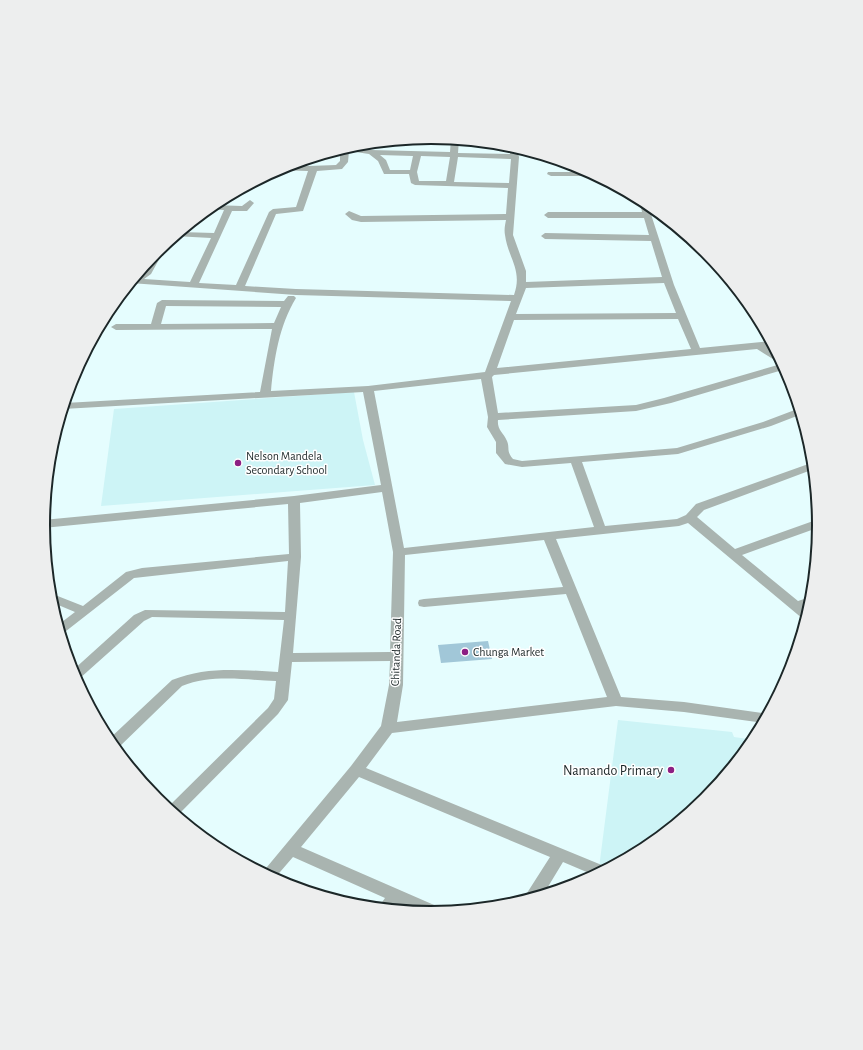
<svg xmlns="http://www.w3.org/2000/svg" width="863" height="1050" font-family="'Alegreya Sans',sans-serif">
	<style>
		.built { fill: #cdf4f6 }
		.building { fill: #a1c7d8 }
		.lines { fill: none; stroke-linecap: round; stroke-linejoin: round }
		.minor { fill: #a9b4b0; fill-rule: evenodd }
		.poi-dot { fill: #8c1f83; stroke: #fff; stroke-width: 1.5 }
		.labels { text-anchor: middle; stroke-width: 3; stroke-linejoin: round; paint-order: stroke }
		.poi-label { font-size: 12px; fill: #1c2728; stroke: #fff; text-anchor: start }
		.street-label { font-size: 12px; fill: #1c2728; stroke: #fff }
		.near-poi-label { font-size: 14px; fill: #1c2728; stroke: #fff; text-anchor: end }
		.rim { fill: none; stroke: #1c2728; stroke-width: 2 }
	</style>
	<rect width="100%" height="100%" fill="#e5fdfe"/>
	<path class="built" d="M354,392l9,48 12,45 -274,21 13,-97z
		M618,720l114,12 2,5 21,3 -49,60 -59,48 -41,22 -7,-2z"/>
	<path class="building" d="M488,641l4,18 -51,4 -3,-18z"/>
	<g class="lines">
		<path class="minor" d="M451,138l8,1 -1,14 52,1 -1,-10 7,3 3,10 -6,78 13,36v11l136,-5 -11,-36 -106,-2 -4,-3 4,-3 104,2 -5,-17h-96l-4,-3 4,-3h94l-3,-15 8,5 27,83 26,63 72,-7 3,6h-6l9,7 8,15 -115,34 -35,8 -138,9c-1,10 5,12 9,21 3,7 -1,10 6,18l9,2 155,-13 86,-26 37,-14 2,6 -31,12 -93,28 -96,8 23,64 72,-7 9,-4 10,-11 118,-42v7l-110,41 -7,7 38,32 81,-29h3l1,7 -78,28 56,46 15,-5 -2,9 -5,2 4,4 -3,9 -4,-1 -115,-96 -9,3 -123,13 65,158 63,5 85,12 -5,9 -80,-11 -68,-6 -224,27 -26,35 243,100 -13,8 -33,-14 -20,33 -17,5 -1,-2 2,-5 23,-36 -191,-80 -58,70 140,61 2,4c-17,2 -29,-1 -45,-8l-4,6 -16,-2 7,-10 -92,-41 -19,22 -12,-6 89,-107 30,-40 8,-41 1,-24 -98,1 -4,38 -10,14 -101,102 -10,-8 101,-100 6,-9 2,-18c-31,-1 -64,-7 -94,5l-65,63h-2l-7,-9 64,-60c34,-14 69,-10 106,-8l6,-52 -132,-3 -8,4 -65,58 -3,1 -4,-9 62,-56 11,-5 140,2 3,-51 -154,17 -73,57 -3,-10 17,-13 -24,-10 -1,-9 33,13 43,-34 16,-4 147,-14 -1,-50 -245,24v-8l251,-24 87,-11 -18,-93 -300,17 2,-6 195,-11 12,-63 -156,1 -5,-3 5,-3h35l6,-21 5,-3 122,1 4,-5h6l2,2c-17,28 -22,61 -25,93l97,-5 117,-14 26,-71 -215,-6 -166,-12 6,-7 8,-6 9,-15 13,-12 1,2 -16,29 -7,5 46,3 21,-44 -37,-2 6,-4 34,1 10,-23 -17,-1 6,-4 29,1 8,-6 4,3 -7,8h-15l-33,72 37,2 33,-73 4,-3 23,-2 12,-36 -33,-1 7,-3 54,-2 4,-4v-12l9,-3 22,4 79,2zM349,151l20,3 9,7 6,13h25l2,9 4,2 93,3 -2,26 -145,2 -12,-5 -4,3 7,6 9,2 145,-2c-1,5 -2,10 -1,15 3,23 18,35 9,60l-218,-6 -51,-3 31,-72 27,-3 14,-40 25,-2 6,-7zM380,155l33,1 -3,14h-20l-4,-10zM421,156l29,1 -4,24h-27l-2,-9zM458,157l53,2 -2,24 -55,-1zM664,283l12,30 -160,1 10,-26zM166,306l115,1 -7,16 -113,1zM678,319l13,30 -194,19 17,-48zM757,349l24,15 -117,34 -28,7 -138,8 -6,-36 2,-2zM481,379l7,38 -1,10 9,15v11l9,11 17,3 49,-4 23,64 -190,21 -30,-157zM382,492l11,60 -3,100 -97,1 8,-96 -1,-54zM544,540l19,47 -139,12 -5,1 -1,3 1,3 5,1 142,-13 41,103 -210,25 6,-37 2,-130z
			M548,172h42l8,4h-47l-4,-2z"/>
	</g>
	<g class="poi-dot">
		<circle cx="238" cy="463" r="4"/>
		<circle cx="465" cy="652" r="4"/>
		<circle cx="671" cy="770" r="4"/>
	</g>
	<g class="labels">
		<g class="poi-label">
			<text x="246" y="460">Nelson Mandela<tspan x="246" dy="14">Secondary School</tspan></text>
			<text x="473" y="656">Chunga Market</text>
		</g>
		<g class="street-label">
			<text transform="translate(396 652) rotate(-88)" y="4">Chitanda Road</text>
		</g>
		<g class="near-poi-label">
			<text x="663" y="775">Namando Primary</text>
		</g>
	</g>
	<path d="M0 0H863V1050H0ZM50 525a381 381 0 1 1 762 0a381 381 0 1 1-762 0Z" fill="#edeeee" fill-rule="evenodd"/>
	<path class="rim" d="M50 525a381 381 0 1 1 762 0a381 381 0 1 1-762 0Z"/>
</svg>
